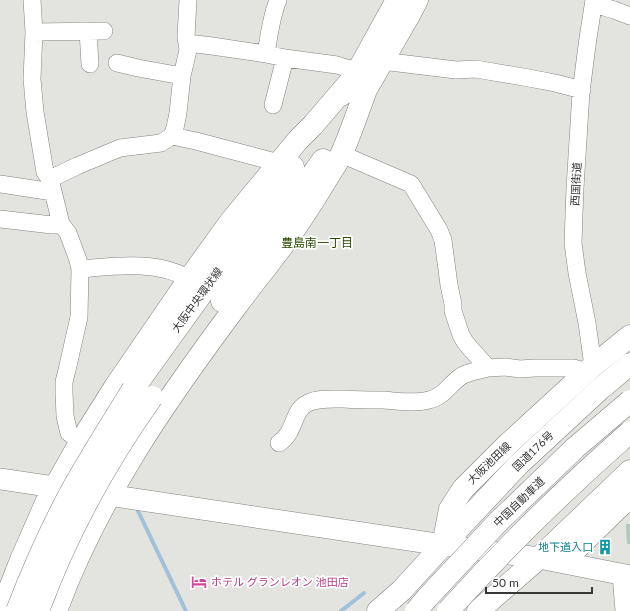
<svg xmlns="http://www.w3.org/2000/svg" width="630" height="611" font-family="Lato,'Noto Sans JP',sans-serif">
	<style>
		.green { fill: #abcbbb }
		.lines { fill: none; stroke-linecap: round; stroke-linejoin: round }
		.stream { stroke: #a1c1da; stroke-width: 4 }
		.minor-casing { stroke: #838380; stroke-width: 18 }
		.tertiary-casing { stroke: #838380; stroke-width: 22 }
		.primary-casing { stroke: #838380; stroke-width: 23 }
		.trunk-casing { stroke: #838380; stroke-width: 23 }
		.minor { stroke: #fff; stroke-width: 17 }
		.tertiary { stroke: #fff; stroke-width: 21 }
		.primary { stroke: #fff; stroke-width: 22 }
		.trunk { stroke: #fff; stroke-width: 22 }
		.primary-bridge-casing { stroke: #838380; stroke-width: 23; stroke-linecap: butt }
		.motorway-bridge-casing { stroke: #838380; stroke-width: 23; stroke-linecap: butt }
		.primary-bridge { stroke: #fff; stroke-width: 22 }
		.motorway-bridge { stroke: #fff; stroke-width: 22 }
		.labels { text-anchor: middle; stroke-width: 3.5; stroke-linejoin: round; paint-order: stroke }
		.street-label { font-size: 11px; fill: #363635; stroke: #fff }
		.culture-label { font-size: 11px; fill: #0d838f; stroke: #fff; text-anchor: end }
		.hotel-label { font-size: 11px; fill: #b23c85; stroke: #fff; text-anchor: start }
		.neighbourhood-label { font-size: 12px; fill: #2e4b02; stroke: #fff }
	</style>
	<rect width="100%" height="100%" fill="#e3e3e0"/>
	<path class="green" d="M626,524h4v20h-3z"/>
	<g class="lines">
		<path class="stream" d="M138,511l48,100
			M341,611l23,-18"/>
		<g class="minor-casing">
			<path id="minor" d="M32,0l2,32 -2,47 3,33 10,60 5,7 11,45 7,9 10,27 2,9 -1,48 -12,53 -3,12v10l1,24 2,9 2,8 12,8
				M594,4l20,6 16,6
				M88,31l2,33
				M34,32l70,-1
				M188,44h8l16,2 54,8 19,4 52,7 13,4 10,-2 22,-6 74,9 20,-1 53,9 26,5 27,7
				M266,54c3,-18 5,-37 12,-54
				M117,63l21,5 44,8
				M273,105l12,-47
				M172,136l3,-8 3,-15 4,-37 6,-26 -2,-13 2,-37
				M341,154l70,30 28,46 4,10 6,45 4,19v7l8,24 4,7 5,6 18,20 17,-1 15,2 15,-1h39l13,4
				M50,179l27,-13 43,-18 41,-5 11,-7 24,5 83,22
				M0,184l53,8
				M0,219l52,6 9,-1
				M80,269c35,-3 79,-9 109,10
				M593,366l-6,-43 -10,-50 -4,-30 2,-55 6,-96 7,-54 6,-38
				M279,443c17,-11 13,-33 29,-40 10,-5 24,-4 36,-4 13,1 26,1 39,1 15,1 31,4 46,0 14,-3 20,-15 31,-23 8,-6 19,-6 28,-9
				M621,574l3,37"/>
		</g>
		<g class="tertiary-casing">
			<path id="tertiary" d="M0,479l443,66 96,13 91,18"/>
		</g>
		<g class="primary-casing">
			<path id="primary" d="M341,95l19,-28 37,-67
				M360,100l48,-83 9,-17
				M222,301l101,-141
				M133,389l160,-222
				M1,611l20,-51 25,-57 35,-62 34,-54 74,-108 42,-58 67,-81 15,-15 36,-42
				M56,611c41,-112 110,-211 181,-306 14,-19 29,-37 43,-56 17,-22 32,-46 46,-69 5,-9 12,-18 16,-27 9,-21 17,-44 25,-66
				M378,611l24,-21 41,-45 7,-36 13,-20 44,-44 86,-79 37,-30
				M478,611l61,-53 33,-5 46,-45 12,-11"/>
		</g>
		<g class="trunk-casing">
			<path id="trunk" d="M443,545l76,-81 81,-75 30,-25
				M539,558l91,-87"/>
		</g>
		<use href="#minor" class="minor"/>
		<use href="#tertiary" class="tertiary"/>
		<use href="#primary" class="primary"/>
		<use href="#trunk" class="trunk"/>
		<g class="primary-bridge-casing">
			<path id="primary-bridge" d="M17,611c17,-44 36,-87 59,-128 18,-32 38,-63 57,-94
				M38,611c28,-76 67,-148 114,-214"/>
		</g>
		<g class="motorway-bridge-casing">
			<path id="motorway-bridge" d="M416,611l11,-13 71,-76 77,-74 55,-47
				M448,611c57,-63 118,-123 182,-179"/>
		</g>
		<use href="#primary-bridge" class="primary-bridge"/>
		<use href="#motorway-bridge" class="motorway-bridge"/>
	</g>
	<defs>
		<g id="building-bare" transform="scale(1.2)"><path d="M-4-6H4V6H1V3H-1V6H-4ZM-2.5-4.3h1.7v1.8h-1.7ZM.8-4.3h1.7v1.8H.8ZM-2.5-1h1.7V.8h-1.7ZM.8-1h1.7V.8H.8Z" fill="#0f9aa8" stroke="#fff" stroke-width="2.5" paint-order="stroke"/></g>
		<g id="hotel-bare" transform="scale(1.2)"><path d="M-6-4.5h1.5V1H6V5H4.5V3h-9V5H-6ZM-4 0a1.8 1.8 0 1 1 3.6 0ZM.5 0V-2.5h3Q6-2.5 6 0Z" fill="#d1479c" stroke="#fff" stroke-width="2.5" paint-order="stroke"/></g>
	</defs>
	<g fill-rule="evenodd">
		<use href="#building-bare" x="605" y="547"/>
		<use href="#hotel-bare" x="199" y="582"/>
	</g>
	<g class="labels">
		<g class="street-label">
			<text transform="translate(576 184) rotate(-87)" y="4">西国街道</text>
			<text transform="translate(197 300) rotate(-54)" y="4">大阪中央環状線</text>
			<text transform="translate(533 451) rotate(-44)" y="4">国道176号</text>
			<text transform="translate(489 463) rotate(-44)" y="4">大阪池田線</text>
			<text transform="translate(519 502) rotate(-44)" y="4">中国自動車道</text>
		</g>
		<g class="culture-label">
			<text x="593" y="551">地下道入口</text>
		</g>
		<g class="hotel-label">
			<text x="211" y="586">ホテル グランレオン 池田店</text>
		</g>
		<g class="neighbourhood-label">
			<text x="317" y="247">豊島南一丁目</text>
		</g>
	</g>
	<path d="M486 587v6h106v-6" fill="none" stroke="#363635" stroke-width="2"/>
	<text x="492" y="587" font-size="12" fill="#363635" stroke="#ffffff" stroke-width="3" paint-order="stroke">50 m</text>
</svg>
